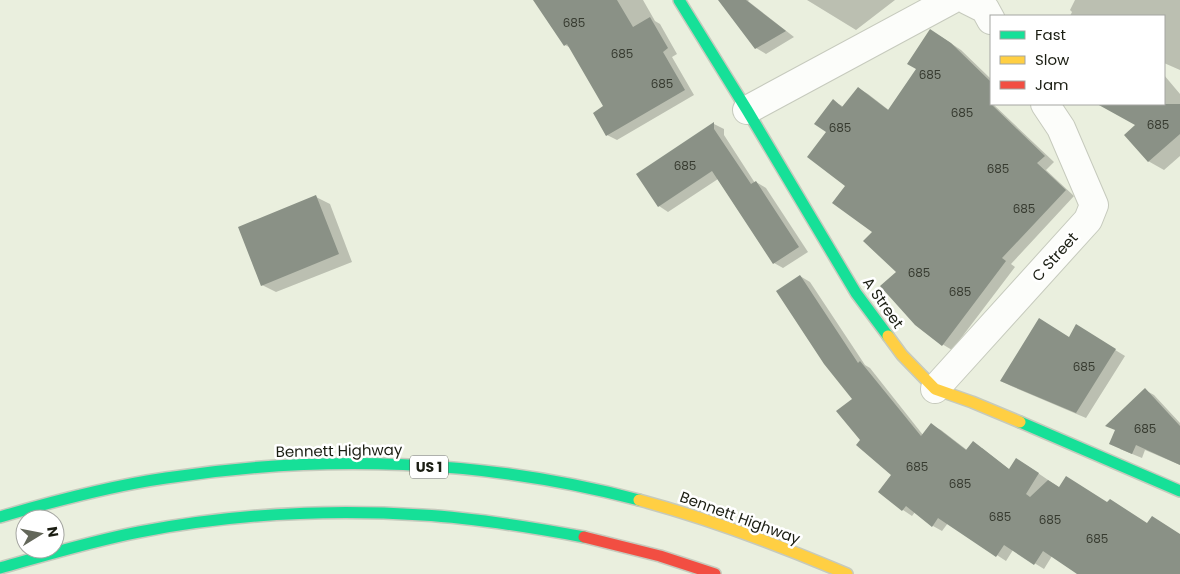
<svg xmlns="http://www.w3.org/2000/svg" width="1180" height="574" font-family="Poppins,sans-serif">
	<style>
		.shadow { fill: #0003 }
		.building { fill: #8a9186 }
		.lines { fill: none; stroke-linecap: round; stroke-linejoin: round }
		.street-casing { stroke: #c6cabd; stroke-width: 30 }
		.fast-casing { stroke: #c6cabd; stroke-width: 14 }
		.slow-casing { stroke: #c6cabd; stroke-width: 14 }
		.jam-casing { stroke: #c6cabd; stroke-width: 14 }
		.street { stroke: #fcfdfa; stroke-width: 28 }
		.fast { stroke: #16e098; stroke-width: 11 }
		.slow { stroke: #ffcf43; stroke-width: 11 }
		.jam { stroke: #f24e42; stroke-width: 11 }
		.labels { text-anchor: middle; stroke-width: 5; stroke-linejoin: round; paint-order: stroke }
		.number-label { font-size: 12px; fill: #373b30 }
		.shield { fill: #fff; stroke: #5f625a; stroke-width: 1 }
		.shield-label { font-size: 14px; font-weight: bold; fill: #1b1e13 }
		.street-label { font-size: 15px; fill: #1b1e13; stroke: #fff }
	</style>
	<rect width="100%" height="100%" fill="#eaefde"/>
	<path class="shadow" d="M535,0h108l12,21 5,3 17,30 -5,3 22,38 -77,45 -10,-5 -2,-28 -34,-59 -6,-3z
		M720,0h29l-1,1 46,36 -28,17 -10,-6z
		M807,0h88l-39,30z
		M1075,0h105v70l-16,-7v-47h-94l2,-4 -2,-2z
		M940,36l21,14 30,29v25h4l-1,1 60,57 -8,8 28,26 -63,68 4,3 -63,83 -10,-6 -69,-112 -26,-46 -19,-54 5,-31 11,6 14,-19 10,6 22,17z
		M1164,75l16,19v62l-16,14 -16,-9 -11,-36 -38,-21h65z
		M714,124l10,5v6l31,48 1,-1 10,6 42,64 -25,16 -9,-5 -56,-84 -50,33 -9,-6 -21,-31z
		M316,197l14,7 22,58 -76,30 -14,-7z
		M800,276l10,6 55,83 5,3 53,67 8,-10 10,5 26,20 15,-2 28,22 16,-5 34,23 48,16 40,20 32,11v39h-100l-28,-18 -8,13 -31,-19 -7,11 -58,-38 -6,8 -9,-5 -18,-14 -3,4 -9,-6 -24,-18 14,-17 -32,-35 -8,-41z
		M1086,332l39,24 -39,62 -75,-32 -10,-5 68,-43z
		M1145,390l9,5 26,28v42l-35,-15 -3,8 -22,-9z"/>
	<path class="building" d="M533,0h84l16,27 17,-10 18,31 -5,4 22,38 -79,46 -13,-23 10,-7 -36,-62 -3,2z
		M718,0h28l40,31 -31,18z
		M930,29l21,14 40,39v22l54,52 -8,7 29,27 -64,68 4,3 -64,85 -27,-21 -35,-39 16,-14 -33,-31 9,-9 -40,-29 13,-17 -38,-29 19,-25 -12,-8 19,-25 9,8 16,-20 30,23 28,-41 -9,-5z
		M1097,104h83v30l-32,28 -24,-27 11,-10z
		M714,122v7l37,55 5,-3 43,66 -26,17 -61,-93 -54,36 -22,-33z
		M316,195l23,59 -78,32 -23,-59z
		M800,275l58,88 2,-2 61,75 10,-13 35,27 7,-9 36,28 7,-11 23,15 -13,21 4,3 18,-17 11,7 7,-11 41,26 3,-3 37,24 5,-7 28,18v40h-103l-34,-23 -9,14 -30,-20 -8,12 -58,-39 -6,9 -26,-21 -4,5 -24,-19 13,-17 -35,-30 4,-5 -24,-29 16,-12 -28,-35 -48,-73z
		M1039,318l30,19 7,-13 40,25 -40,64 -76,-32z
		M1145,388l35,38v39l-44,-20 -4,9 -23,-10 6,-14 -10,-4z"/>
	<g class="lines">
		<g class="street-casing">
			<path id="street" d="M967,0l18,9 6,11
				M747,110l204,-110
				M935,389l153,-169 6,-15 -33,-77 -16,-24"/>
		</g>
		<g class="fast-casing">
			<path id="fast" d="M679,0l68,110 109,183 32,43
				M1020,422l160,69
				M0,517c54,-16 110,-31 166,-39 156,-24 319,-19 473,22
				M0,568c46,-13 92,-27 139,-36 93,-18 189,-23 283,-17 54,3 108,12 162,22"/>
		</g>
		<g class="slow-casing">
			<path id="slow" d="M888,336l14,19 33,34 37,13 48,20
				M639,500c71,19 140,45 208,74"/>
		</g>
		<g class="jam-casing">
			<path id="jam" d="M584,537l76,19 55,18"/>
		</g>
		<use href="#street" class="street"/>
		<use href="#fast" class="fast"/>
		<use href="#slow" class="slow"/>
		<use href="#jam" class="jam"/>
	</g>
	<g class="labels">
		<g class="number-label">
			<text x="574" y="27">685</text>
			<text x="622" y="58">685</text>
			<text x="930" y="79">685</text>
			<text x="662" y="88">685</text>
			<text x="962" y="117">685</text>
			<text x="1158" y="129">685</text>
			<text x="840" y="132">685</text>
			<text x="685" y="170">685</text>
			<text x="998" y="173">685</text>
			<text x="1024" y="213">685</text>
			<text x="919" y="277">685</text>
			<text x="960" y="296">685</text>
			<text x="1084" y="371">685</text>
			<text x="1145" y="433">685</text>
			<text x="917" y="471">685</text>
			<text x="960" y="488">685</text>
			<text x="1000" y="521">685</text>
			<text x="1050" y="524">685</text>
			<text x="1097" y="543">685</text>
		</g>
		<rect class="shield" x="410" y="455.5" width="38" height="23" rx="4"/>
		<g class="shield-label">
			<text x="429" y="472">US 1</text>
		</g>
		<g class="street-label">
			<text transform="translate(1055 257) rotate(-48)" y="5">C Street</text>
			<text transform="translate(883 303) rotate(55)" y="5">A Street</text>
			<text transform="translate(339 451) rotate(-1)" y="5">Bennett Highway</text>
			<text transform="translate(740 518) rotate(20)" y="5">Bennett Highway</text>
		</g>
	</g>
	<rect x="990" y="15" width="175" height="90" fill="#ffffff" stroke="#a4a5a1"/>
	<rect x="1000" y="31" width="25" height="8" fill="#16e098" stroke="#a4a5a1"/>
	<text x="1035" y="40" font-size="15" fill="#1b1e13">Fast</text>
	<rect x="1000" y="56" width="25" height="8" fill="#ffcf43" stroke="#a4a5a1"/>
	<text x="1035" y="65" font-size="15" fill="#1b1e13">Slow</text>
	<rect x="1000" y="81" width="25" height="8" fill="#f24e42" stroke="#a4a5a1"/>
	<text x="1035" y="90" font-size="15" fill="#1b1e13">Jam</text>
	<g transform="translate(40 534) rotate(80)"><circle r="24" fill="#ffffff" stroke="#a4a5a1"/>
	<path d="M0-4L9 19L0 12L-9 19Z" fill="#63675a"/>
	<text y="-8" font-size="14" font-weight="bold" text-anchor="middle" fill="#1b1e13">N</text>
	</g>
</svg>
